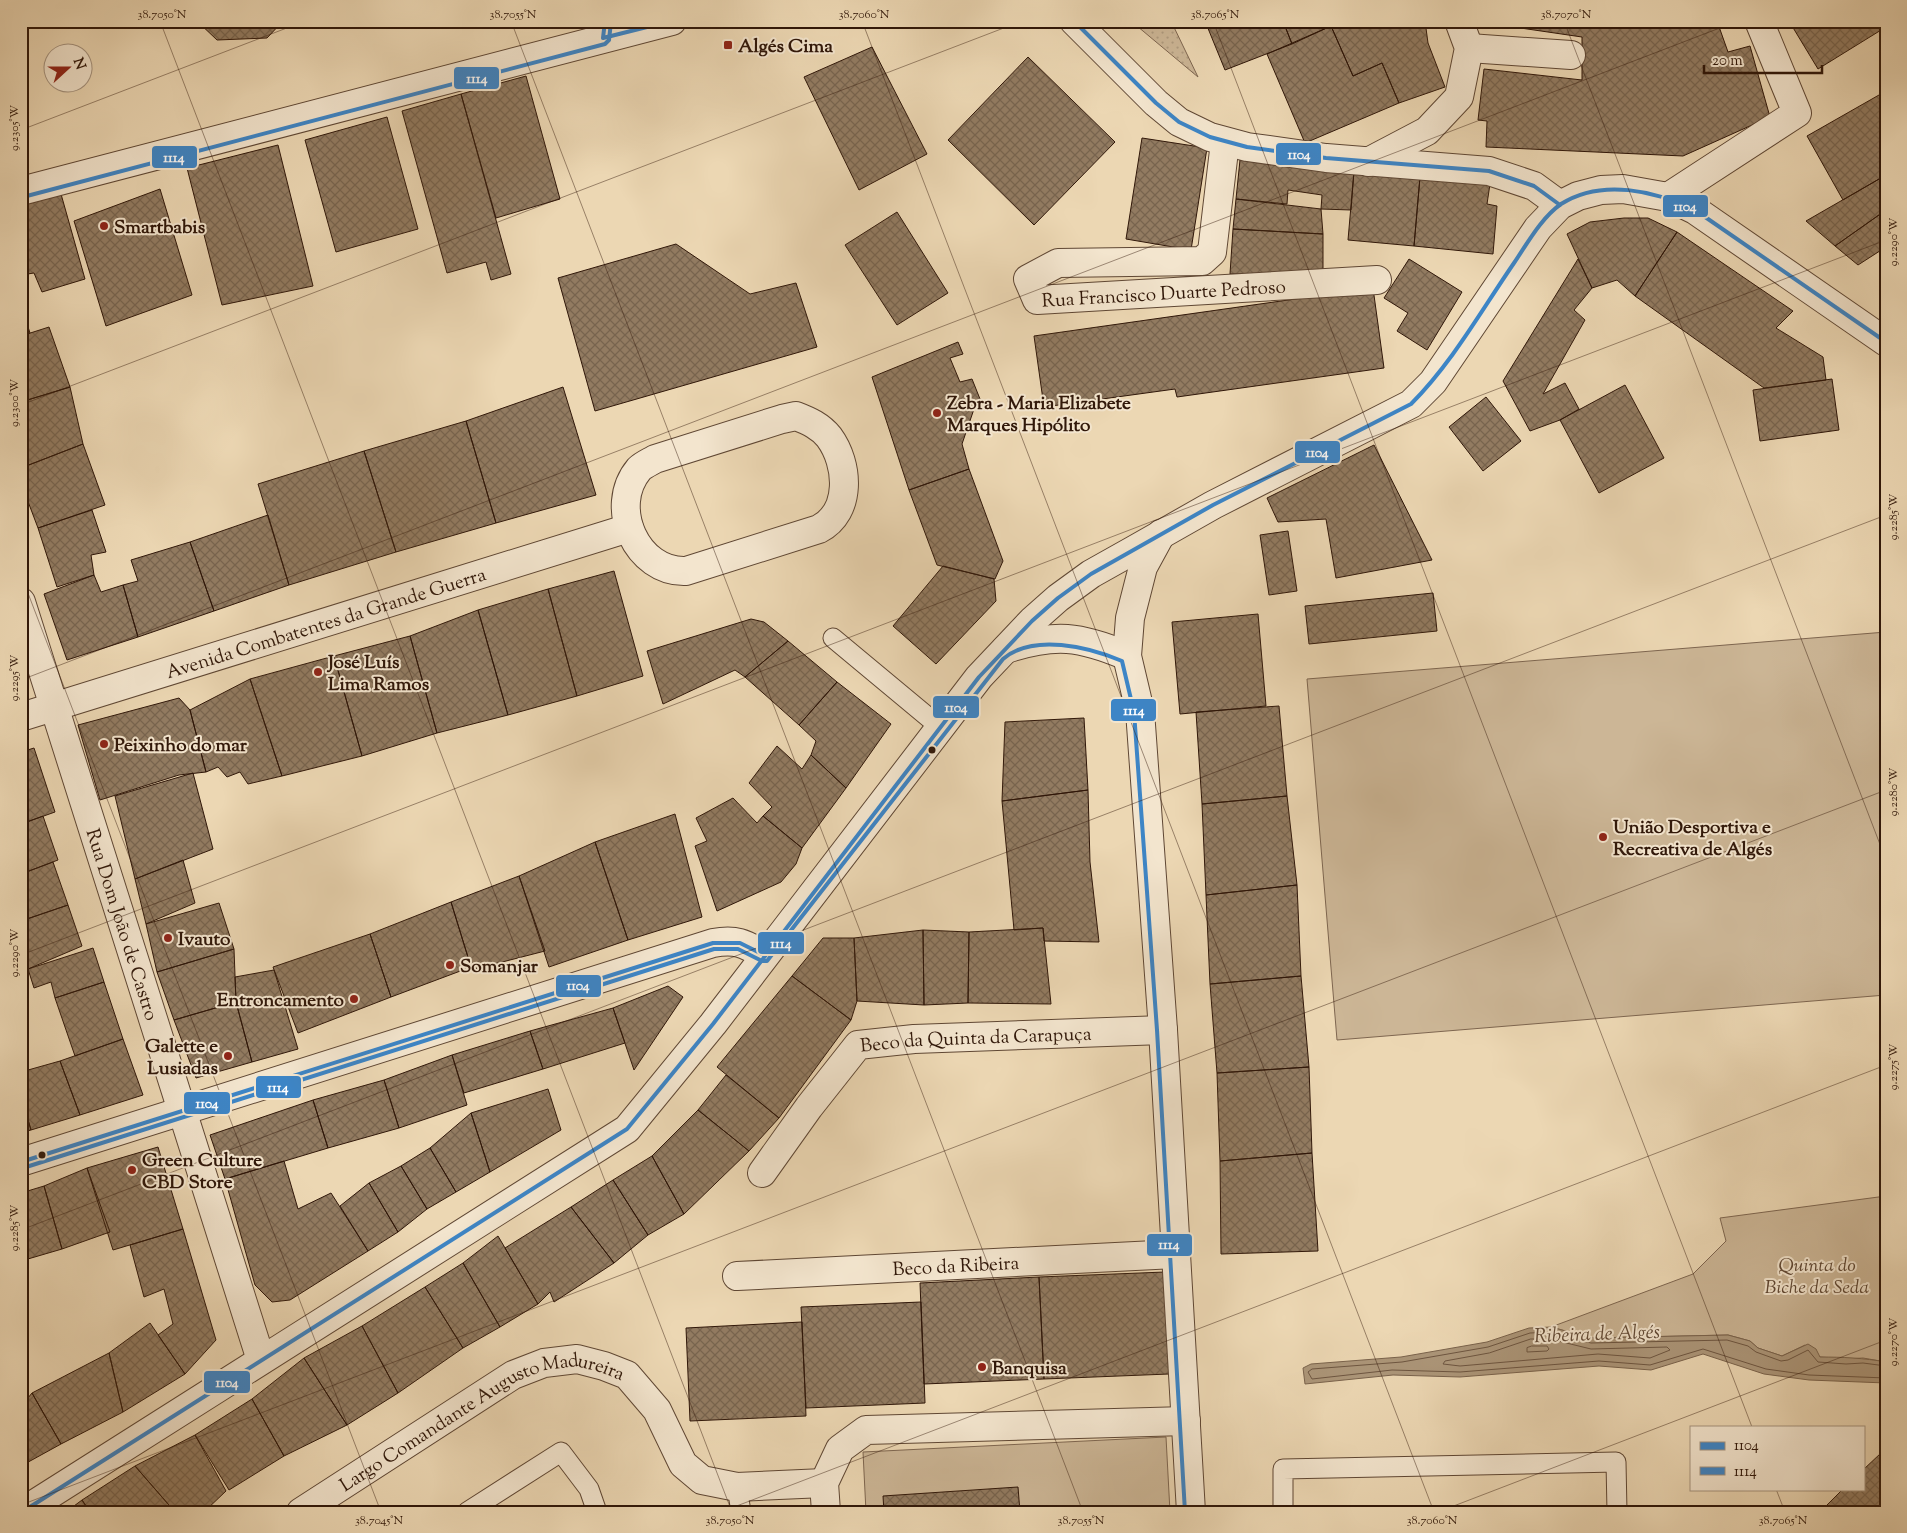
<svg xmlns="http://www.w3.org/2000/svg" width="1907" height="1533" font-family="'Sorts Mill Goudy',serif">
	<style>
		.grass { fill: url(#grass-dots); stroke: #7e6650 }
		.park { fill: #ccb696; stroke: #7e6650 }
		.water { fill: #ac9679; stroke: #7a634c }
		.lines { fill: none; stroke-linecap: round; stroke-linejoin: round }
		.shore { stroke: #6e5641; stroke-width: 1 }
		.building { fill: url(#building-cross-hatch); stroke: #301709 }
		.lane-casing { stroke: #5f4734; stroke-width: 21 }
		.street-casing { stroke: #5f4734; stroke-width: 30 }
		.lane { stroke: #f3e5ce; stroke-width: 19 }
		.street { stroke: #f3e5ce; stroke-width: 28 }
		.bus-1-casing { stroke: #f3e5ce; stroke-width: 8 }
		.bus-2-casing { stroke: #f3e5ce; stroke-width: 8 }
		.bus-1 { stroke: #3d85c6; stroke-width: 4 }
		.bus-2 { stroke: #3d85c6; stroke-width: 4 }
		.ticks { fill: none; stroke: #301709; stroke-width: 1; stroke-opacity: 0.45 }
		.poi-dot { fill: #8f2418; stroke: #f3e5ce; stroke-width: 2 }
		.bus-dot { fill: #301709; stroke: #f3e5ce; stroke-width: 2 }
		.labels { text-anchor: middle; stroke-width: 4; stroke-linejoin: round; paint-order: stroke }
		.poi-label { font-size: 19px; font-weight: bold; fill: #301709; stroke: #f3e5ce; text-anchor: start }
		.street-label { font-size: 19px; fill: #301709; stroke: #f3e5ce }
		.park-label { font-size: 19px; font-style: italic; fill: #5f4733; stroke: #f3e5ce }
		.water-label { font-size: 20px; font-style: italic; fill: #624a36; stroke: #f3e5ce }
		.line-badge { stroke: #f3e5ce; stroke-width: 2 }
		.badge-label { font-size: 14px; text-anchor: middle; font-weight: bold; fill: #fff }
		.neatline { fill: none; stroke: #301709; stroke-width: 2 }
		.ticks-label { font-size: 12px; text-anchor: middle; fill: #301709 }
	</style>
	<defs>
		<pattern id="grass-dots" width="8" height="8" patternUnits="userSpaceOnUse" patternTransform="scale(1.25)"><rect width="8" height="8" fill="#ccb696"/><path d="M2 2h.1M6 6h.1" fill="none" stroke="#b09c80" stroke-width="1.8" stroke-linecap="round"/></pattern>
		<pattern id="building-cross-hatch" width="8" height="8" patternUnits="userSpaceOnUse" patternTransform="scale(1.25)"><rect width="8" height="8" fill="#927b61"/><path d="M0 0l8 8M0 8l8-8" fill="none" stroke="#78644e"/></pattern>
	</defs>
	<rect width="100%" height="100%" fill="#ecd7b3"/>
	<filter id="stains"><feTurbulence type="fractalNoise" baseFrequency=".004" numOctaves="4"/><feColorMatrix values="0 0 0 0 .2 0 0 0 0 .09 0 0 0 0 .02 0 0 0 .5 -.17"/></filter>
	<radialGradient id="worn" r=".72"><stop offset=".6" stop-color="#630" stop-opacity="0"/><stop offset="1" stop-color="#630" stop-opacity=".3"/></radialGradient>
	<path class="grass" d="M1131,21h40l27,56z"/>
	<path class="park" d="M1886,632v363l-549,45 -30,-361z
		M1886,1196v166l-23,-4 -17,1 -26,-2 -15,-12 -23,11 -24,-8 -8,-7 -22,-6 -137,3 -40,-11 142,-53 33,-33 -6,-23z
		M1166,1437l4,75h-304l-3,-60z"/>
	<path class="water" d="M1551,1327l40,11 137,-3 22,6 8,7 24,8 26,-12 8,5 4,8c22,0 44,1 66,5v21l-77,-3 -45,-6 -61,-20 -52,16 -52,-4 -139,11 -67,-2 -88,9 -2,-16 8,-4 90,-7 86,-15 42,-14z"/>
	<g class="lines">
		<path class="shore" d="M1531,1339h19l41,10 76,-2 3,3 -20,8 -52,-4 -138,12 -17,-2 2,-3 44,-8z
			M1532,1346h15l2,3 -2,2 -20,1v-4z
			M1886,1366l-23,-3 -17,1 -28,-2 -10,-12 -20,10 -7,1 -25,-9 -8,-6 -21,-6 -136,3 -40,-11 -21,1 -42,14 -86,15 -90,7 -4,3 4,7 80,-9 68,2 139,-11 51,4 53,-16 63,20 43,6 77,3"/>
	</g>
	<path class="building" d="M197,21h86l-16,17 -50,2z
		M1205,21h78l9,23 -67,26z
		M1283,21h142l3,22 17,44 -46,16 -17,-40 -29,13 -22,-50 -39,18z
		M1499,21h218l11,31 22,-6 20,71 -87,39 -197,-9 1,-26 -9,-1 6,-51 98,11v-43l-82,-12z
		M1789,21h97v6l-68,42z
		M1331,26l22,50 29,-13 17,40 -94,40 -38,-89z
		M872,47l55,107 -68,36 -55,-113z
		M1028,57l87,85 -81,83 -86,-85z
		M526,76l34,123 -64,19 -35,-124z
		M1886,91v84l-43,25 -36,-64z
		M461,94l50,180 -20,6 -5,-18 -39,11 -45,-162z
		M387,117l31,112 -82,23 -31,-112z
		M1142,138l65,10 -16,102 -65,-11z
		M278,145l35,141 -91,19 -35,-137z
		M1240,160l114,11 -3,39 -30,-1 1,-14 -34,-5 -1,14 -51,-5z
		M1354,171l66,6 -6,69 -66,-6z
		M1886,175v35l-51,36 -29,-25z
		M1420,177l70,7 -3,20 10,2 -4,48 -79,-8z
		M160,189l32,106 -86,31 -32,-105z
		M61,194l24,85 -43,13 -8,-19 -13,2v-69z
		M1236,199l85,10 2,25 -90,-5z
		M1886,210v37l-28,18 -23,-19z
		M897,212l51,81 -51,32 -52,-80z
		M1624,218h24l29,14 -42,64 -18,-16 -25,8 -25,-54 23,-12z
		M1233,229l90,5v41l-93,-1z
		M1677,232l116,79 -17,17 47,29 3,23 -62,8 -129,-92z
		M676,244l74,50 46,-11 21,64 -222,64 -37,-133z
		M1409,259l53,33 -35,58 -30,-19 11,-18 -24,-15z
		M1578,259l14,29 -18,22 11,10 -42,74 22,-11 14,26 -19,11 -30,11 -27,-50z
		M1373,288l11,80 -207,29 -2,-8 -131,18 -10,-71z
		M21,305l9,28 -9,3z
		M49,327l21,60 -49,15v-66z
		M958,342l5,12 -13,4 10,24 12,-3 10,25 -8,5 -12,35 7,25 -60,21 -37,-113z
		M1832,379l7,51 -79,11 -7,-51z
		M1625,385l39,73 -65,35 -39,-73z
		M70,387l13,57 -62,24v-66z
		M563,387l33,108 -100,28 -30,-102z
		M1486,397l35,44 -38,30 -34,-44z
		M466,421l30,102 -100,29 -32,-101z
		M83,444l22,61 -67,23 -17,-45v-15z
		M1374,445l58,115 -96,18 -10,-59 -48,3 -11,-24z
		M364,451l32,101 -107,33 -31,-101z
		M969,469l34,92 -8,18 -58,-14 -28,-75z
		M92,510l14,42 -15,3 3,20 -37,12 -19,-59z
		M268,515l21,70 -75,26 -24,-69z
		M1288,531l9,60 -28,4 -9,-60z
		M190,542l24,69 -76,26 -15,-52 15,-4 -7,-21z
		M943,566l51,13 2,22 -60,63 -43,-38z
		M614,571l29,105 -66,20 -29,-107z
		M94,575l7,17 22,-7 15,52 -71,23 -23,-66z
		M548,589l29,107 -69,19 -30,-105z
		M1433,593l4,38 -128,13 -4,-38z
		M478,610l30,105 -71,18 -27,-97z
		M1258,614l8,92 -86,8 -8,-92z
		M751,619l13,3 24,19 -43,36 -10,-7 -72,34 -16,-53z
		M410,636l27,97 -75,23 -28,-100z
		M788,641l49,41 -38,43 -54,-48z
		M334,656l28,100 -80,20 -32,-97z
		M250,679l32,97 -34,8 -8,-12 -13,5 -9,-10 -12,5 -16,-62z
		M837,682l54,42 -45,64 -35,-33 5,-14 -17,-16z
		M179,698l11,12 16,62 -27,3 -79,25 -22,-75z
		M1279,706l8,90 -85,8 -6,-92z
		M1084,718l4,72 -86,11 3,-79z
		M777,746l25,23 9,-14 35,33 -44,60 -39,-32 9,-9 -23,-24z
		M34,748l21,64 -31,11 -3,-8v-63z
		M193,773l20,76 -78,30 -20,-83z
		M1088,790l2,72 9,80 -55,-1 -1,-13 -29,2 -12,-129z
		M1287,796l10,89 -91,10 -4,-91z
		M733,798l24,25 6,-7 39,32 -6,16 -15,18 -64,29 -22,-65 12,-5 -11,-23z
		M675,814l27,103 -74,23 -33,-98z
		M43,816l15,44 -37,14v-50z
		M595,842l33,98 -79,27 -30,-91z
		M183,860l12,43 -49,21 -11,-45z
		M53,862l15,43 -47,16v-47z
		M519,876l26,75 -70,18 -4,-2 -20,-65z
		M1297,885l4,91 -91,8 -4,-89z
		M451,902l20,65 -80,30 -21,-63z
		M219,903l15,46 -77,23 -11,-48z
		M68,905l14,41 -54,23 -7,-20v-28z
		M1043,928l8,76 -83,-1 1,-71z
		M923,930l1,75 -67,-4 -3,-63z
		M923,930l46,2 -1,71 -44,2z
		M370,934l21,63 -93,36 -25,-66z
		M823,938h31l3,63 -6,19 -59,-44z
		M93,948l11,34 -49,16 -4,-16 -17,6 -6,-19z
		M234,949l2,53 -62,18 -17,-48z
		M274,970l24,79 -46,13 -16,-60 -1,-25z
		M792,976l59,44 -72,98 -62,-51z
		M1301,976l8,91 -92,6 -7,-89z
		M104,982l19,57 -48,17 -20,-58z
		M668,986l15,11 -49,73 -21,-62z
		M236,1002l16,60 -56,16 -22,-58z
		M613,1008l12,35 -82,26 -13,-38z
		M530,1031l13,38 -79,24 -12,-38z
		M123,1039l20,56 -63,20 -20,-54z
		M452,1055l15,50 -68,23 -15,-48z
		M60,1061l20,54 -49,15 -10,-34v-24z
		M1309,1067l3,86 -92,8 -3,-88z
		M726,1075l53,43 -30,33 -51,-41z
		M384,1080l15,48 -71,20 -15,-48z
		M548,1089l13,41 -71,42 -19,-59z
		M21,1096l10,34 -10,3z
		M313,1100l15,48 -103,31 -15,-44z
		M698,1110l51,41 -65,63 -32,-58z
		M471,1113l19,59 -34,20 -26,-44z
		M158,1147l25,82 -70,21 -26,-82z
		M430,1148l26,44 -29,17 -26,-43z
		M1312,1153l6,98 -97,3 -1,-93z
		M652,1156l32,58 -36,21 -35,-55z
		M284,1161l14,48 33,-16 37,58 -78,49 -18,2 -17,-17 -30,-106z
		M401,1166l26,43 -29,23 -29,-49z
		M87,1168l23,64 -48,17 -18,-63z
		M613,1180l35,55 -34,28 -43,-56z
		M369,1183l29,49 -30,19 -28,-45z
		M44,1186l18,63 -41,12v-68z
		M571,1207l43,56 -60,39 -4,-10 -12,12 -33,-56z
		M183,1229l33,111 -31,34 -27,-39 15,-11 -9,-35 -20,8 -14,-52z
		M498,1236l40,68 -38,23 -37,-64z
		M463,1263l37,64 -37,21 -38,-61z
		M1165,1272l4,102 -125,5 -5,-102z
		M1039,1277l5,102 -120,5 -4,-101z
		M425,1287l38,61 -65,45 -36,-67z
		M921,1302l4,101 -119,5 -5,-101z
		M802,1322l4,94 -116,5 -4,-93z
		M150,1323l35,51 -62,38 -14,-59z
		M362,1326l36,67 -51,32 -43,-67z
		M109,1353l14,59 -62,32 -29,-51z
		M304,1358l43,67 -63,31 -32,-57z
		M32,1393l29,51 -40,22v-67l2,5z
		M252,1399l32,57 -55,34 -34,-55z
		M195,1435l31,56 -22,21h-29l-40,-46z
		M1881,1453l5,7v52h-66l23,-23h20v-19z
		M135,1466l40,46h-85l-8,-12z
		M1018,1487l2,25h-136l-1,-16z
		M82,1500l8,12h-24z"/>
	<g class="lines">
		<g class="lane-casing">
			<path id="lane" d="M833,638l107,89
				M737,1487l4,25
				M467,1512l94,-60 28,37 8,23
				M1283,1512v-43l333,-7 1,50"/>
		</g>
		<g class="street-casing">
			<g id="street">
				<path d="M1074,21l82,82 23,19 31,15 37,10 79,11 163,13 45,15 26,19"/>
				<path d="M1469,48l102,7"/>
				<path id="s1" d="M1225,142l-13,110 -10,9 -144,2 -30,16 9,21 340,-20"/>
				<path d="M1368,162l59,-31 32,-34 10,-49 -10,-27"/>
				<path d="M21,191l651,-170"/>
				<path d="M1668,197l129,-84 -38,-92"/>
				<path d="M796,416c13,5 24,10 33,21 20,27 23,75 -10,92l-133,42c-49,2 -79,-64 -47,-102 4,-4 11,-7 16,-10l127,-40z"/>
				<path d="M1161,534l-18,33 -13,51 -3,38 13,55 23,319 28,482"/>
				<path id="s2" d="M21,602l240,758"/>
				<path d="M1006,649c49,-16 74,-13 121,7"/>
				<path id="s3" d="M21,717l608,-189"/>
				<path d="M21,1162l692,-219c23,-4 31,0 51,12"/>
				<path id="s4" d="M762,1173l47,-66 49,-62 56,-6 249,-9"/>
				<path id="s5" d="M737,1276l438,-22"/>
				<path d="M22,1512l605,-383 86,-105 266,-347 53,-56 26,-23 33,-24 41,-23 81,-46 198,-101 22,-22 105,-154 22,-23 18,-9 23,-6 22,-1 45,8 27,13 191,132"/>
				<path id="s6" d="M301,1512l212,-137 31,-12 33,-4 27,7 23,9 30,35 26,54 19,16 35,7 87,-4"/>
				<path d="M826,1512l-2,-29 16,-34 26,-19 320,-9"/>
			</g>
		</g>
		<use href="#lane" class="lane"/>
		<use href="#street" class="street"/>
		<g class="bus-1-casing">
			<path id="bus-1" d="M605,21l-2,17 68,-17
				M1074,21l82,82 23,19 31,15 37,10 79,11 163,13 45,15 26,19
				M21,1162l692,-219h27l24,12
				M22,1512l605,-383 86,-105 266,-347 53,-56 26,-23 33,-24 122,-69 198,-101c41,-41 70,-93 103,-141 13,-19 27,-45 47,-59 41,-26 94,-13 134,6l191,132"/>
		</g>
		<g class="bus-2-casing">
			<path id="bus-2" d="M23,197l582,-153 4,-4 2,-18
				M23,1168l691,-219h24l24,12h5l236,-302c30,-26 86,-12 119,2l12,51 23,318 28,482"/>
		</g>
		<use href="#bus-1" class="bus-1"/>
		<use href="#bus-2" class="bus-2"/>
	</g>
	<path class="ticks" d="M160,21l572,1491M511,21l572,1491M862,21l572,1491M1213,21l539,1406M1564,21l322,839M21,130l284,-109M21,405l1001,-384M21,575l360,937M21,680l1717,-659M21,955l1865,-715M21,1230l1865,-715M21,1489l9,23M1776,1489l9,23M21,1505l1865,-715M721,1512l1165,-447M1438,1512l448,-172"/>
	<g class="poi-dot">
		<rect x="723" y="40" width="10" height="10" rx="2.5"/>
		<circle cx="104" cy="226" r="5"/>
		<circle cx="937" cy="413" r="5"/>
		<circle cx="318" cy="672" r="5"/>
		<circle cx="104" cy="744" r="5"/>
		<circle cx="1603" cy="837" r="5"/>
		<circle cx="168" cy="938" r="5"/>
		<circle cx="450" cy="965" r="5"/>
		<circle cx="354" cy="999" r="5"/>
		<circle cx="228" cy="1056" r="5"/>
		<circle cx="132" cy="1170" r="5"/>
		<circle cx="982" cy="1367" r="5"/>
	</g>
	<g class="bus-dot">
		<circle cx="932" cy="750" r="4.5"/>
		<circle cx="42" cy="1155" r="4.5"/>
	</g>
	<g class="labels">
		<g class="poi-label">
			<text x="738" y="52">Algés Cima</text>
			<text x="114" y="233">Smartbabis</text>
			<text x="947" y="409">Zebra - Maria Elizabete<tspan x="947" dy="22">Marques Hipólito</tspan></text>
			<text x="328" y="668">José Luís<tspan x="328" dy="22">Lima Ramos</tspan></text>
			<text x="114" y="751">Peixinho do mar</text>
			<text x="1613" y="833">União Desportiva e<tspan x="1613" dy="22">Recreativa de Algés</tspan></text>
			<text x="178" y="945">Ivauto</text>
			<text x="460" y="972">Somanjar</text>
			<text x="344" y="1006" text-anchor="end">Entroncamento</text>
			<text x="218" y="1052" text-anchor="end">Galette e<tspan x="218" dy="22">Lusiadas</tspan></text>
			<text x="142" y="1166">Green Culture<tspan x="142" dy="22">CBD Store</tspan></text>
			<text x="992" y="1374">Banquisa</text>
		</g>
		<g class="street-label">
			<text dy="7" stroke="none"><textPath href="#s1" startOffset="452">Rua Francisco Duarte Pedroso</textPath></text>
			<text dy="7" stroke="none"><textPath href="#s3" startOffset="319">Avenida Combatentes da Grande Guerra</textPath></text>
			<text dy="7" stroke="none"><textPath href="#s2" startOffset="338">Rua Dom João de Castro</textPath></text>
			<text dy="7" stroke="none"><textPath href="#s4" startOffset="278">Beco da Quinta da Carapuça</textPath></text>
			<text dy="7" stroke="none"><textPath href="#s5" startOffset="219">Beco da Ribeira</textPath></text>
			<text dy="7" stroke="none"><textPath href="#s6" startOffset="208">Largo Comandante Augusto Madureira</textPath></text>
		</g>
		<g class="park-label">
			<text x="1817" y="1271">Quinta do<tspan x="1817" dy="22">Biche da Seda</tspan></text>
		</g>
		<g class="water-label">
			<text transform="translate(1597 1333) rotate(-2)" y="7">Ribeira de Algés</text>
		</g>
	</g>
	<g class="line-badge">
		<rect x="453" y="66" width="47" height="24" rx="5" fill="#3d85c6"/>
		<rect x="1275" y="142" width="47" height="24" rx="5" fill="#3d85c6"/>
		<rect x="151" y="145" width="47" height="24" rx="5" fill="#3d85c6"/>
		<rect x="1662" y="194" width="47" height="24" rx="5" fill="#3d85c6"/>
		<rect x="1294" y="440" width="47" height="24" rx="5" fill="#3d85c6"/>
		<rect x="932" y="695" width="48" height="24" rx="5" fill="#3d85c6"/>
		<rect x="1110" y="698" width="47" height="24" rx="5" fill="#3d85c6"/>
		<rect x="757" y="931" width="48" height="24" rx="5" fill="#3d85c6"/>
		<rect x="555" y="974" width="47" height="24" rx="5" fill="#3d85c6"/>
		<rect x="255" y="1075" width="47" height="24" rx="5" fill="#3d85c6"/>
		<rect x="183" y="1091" width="48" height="24" rx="5" fill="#3d85c6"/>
		<rect x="1146" y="1233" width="47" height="24" rx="5" fill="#3d85c6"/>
		<rect x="203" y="1370" width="48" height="24" rx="5" fill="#3d85c6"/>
	</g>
	<g class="badge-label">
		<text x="477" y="83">1114</text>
		<text x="1299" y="159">1104</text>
		<text x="174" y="162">1114</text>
		<text x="1685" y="211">1104</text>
		<text x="1317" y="457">1104</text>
		<text x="956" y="712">1104</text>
		<text x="1134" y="715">1114</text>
		<text x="781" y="948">1114</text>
		<text x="578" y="990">1104</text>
		<text x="278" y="1092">1114</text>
		<text x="207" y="1108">1104</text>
		<text x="1169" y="1249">1114</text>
		<text x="227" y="1387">1104</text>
	</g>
	<rect width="1907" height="1533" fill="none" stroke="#ecd7b3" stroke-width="55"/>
	<rect x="1690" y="1426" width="175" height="65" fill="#f3e5ce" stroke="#a5937f"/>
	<rect x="1700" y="1442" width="25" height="8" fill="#3d85c6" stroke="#a5937f"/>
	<text x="1734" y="1450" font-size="15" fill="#301709">1104</text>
	<rect x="1700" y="1467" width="25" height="8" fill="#3d85c6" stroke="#a5937f"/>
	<text x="1734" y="1476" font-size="15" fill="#301709">1114</text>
	<g transform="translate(68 68) rotate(69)"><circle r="24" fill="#f3e5ce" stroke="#a5937f"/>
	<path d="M0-4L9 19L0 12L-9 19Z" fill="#8f2418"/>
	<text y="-8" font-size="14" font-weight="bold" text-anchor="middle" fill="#301709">N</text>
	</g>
	<path d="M1704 65v8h118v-8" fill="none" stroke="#301709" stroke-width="2.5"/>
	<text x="1712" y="65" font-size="15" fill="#301709" stroke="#f3e5ce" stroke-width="4" paint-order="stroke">20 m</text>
	<rect x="28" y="28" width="1852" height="1478" class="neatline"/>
	<g class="ticks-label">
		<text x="162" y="18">38.7050°N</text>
		<text x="513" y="18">38.7055°N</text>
		<text x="864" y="18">38.7060°N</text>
		<text x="1215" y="18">38.7065°N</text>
		<text x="1566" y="18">38.7070°N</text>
		<text transform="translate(14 128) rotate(-90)" y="4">9.2305°W</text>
		<text transform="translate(1893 242) rotate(-90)" y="4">9.2290°W</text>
		<text transform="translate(14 403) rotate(-90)" y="4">9.2300°W</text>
		<text transform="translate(1893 517) rotate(-90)" y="4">9.2285°W</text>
		<text transform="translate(14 678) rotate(-90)" y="4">9.2295°W</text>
		<text transform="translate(1893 792) rotate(-90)" y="4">9.2280°W</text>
		<text transform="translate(14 953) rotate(-90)" y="4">9.2290°W</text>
		<text transform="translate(1893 1067) rotate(-90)" y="4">9.2275°W</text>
		<text transform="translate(14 1228) rotate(-90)" y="4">9.2285°W</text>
		<text transform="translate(1893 1342) rotate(-90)" y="4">9.2270°W</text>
		<text x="379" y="1524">38.7045°N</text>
		<text x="730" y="1524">38.7050°N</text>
		<text x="1081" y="1524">38.7055°N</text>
		<text x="1432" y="1524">38.7060°N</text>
		<text x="1783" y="1524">38.7065°N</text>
	</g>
	<rect width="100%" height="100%" filter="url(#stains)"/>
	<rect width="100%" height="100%" fill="url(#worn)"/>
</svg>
